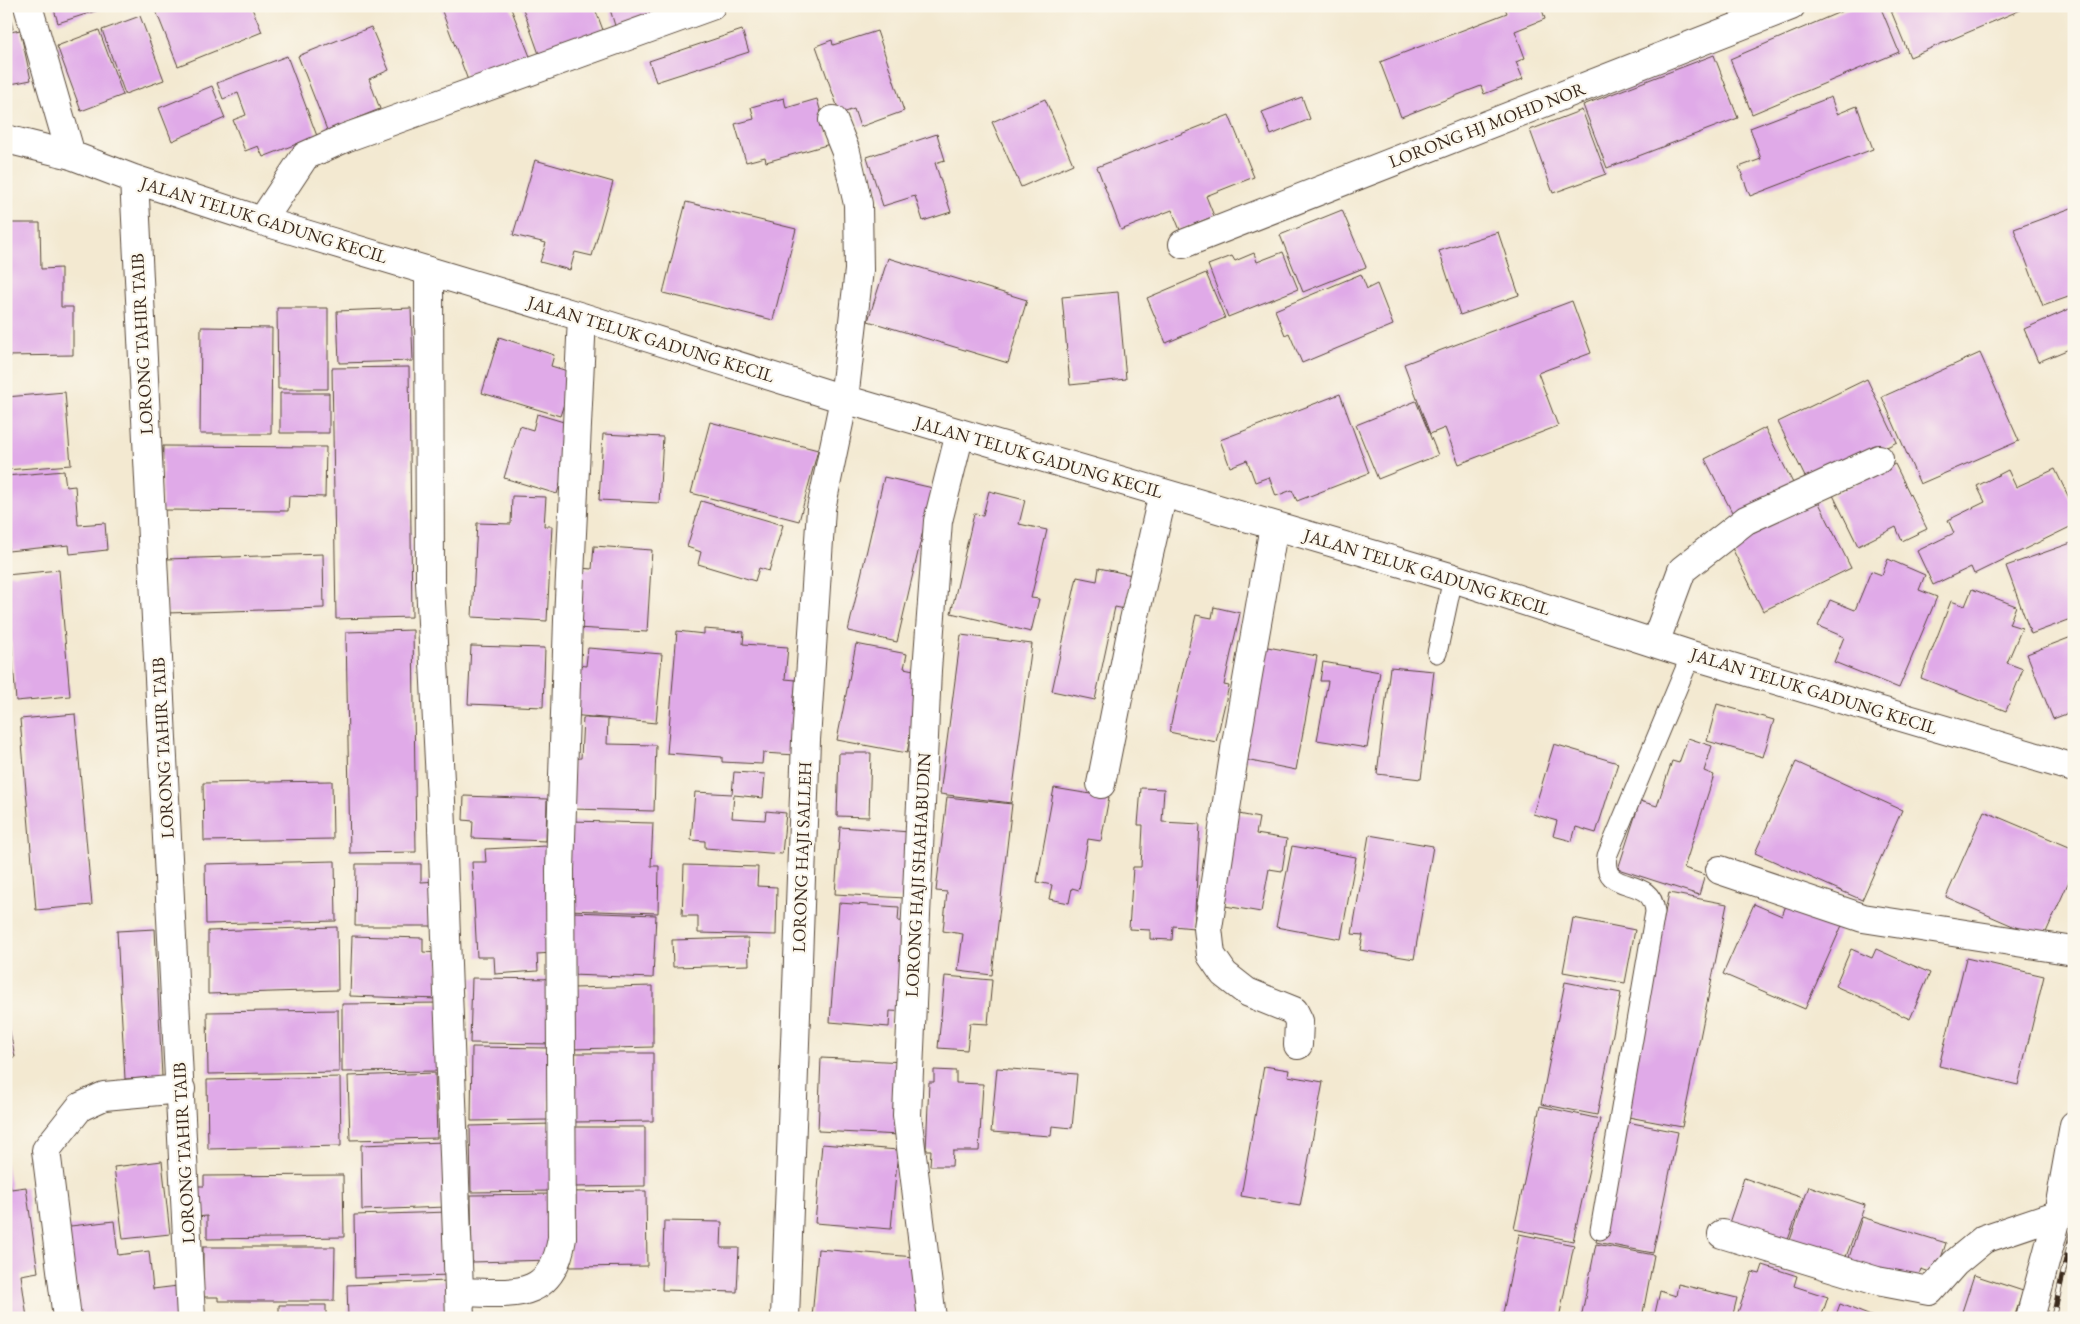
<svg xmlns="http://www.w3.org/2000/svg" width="2080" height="1324" font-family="'EB Garamond',serif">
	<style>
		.building { fill: #e0aae8 }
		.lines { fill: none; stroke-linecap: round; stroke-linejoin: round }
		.lane-casing { stroke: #574739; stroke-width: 21 }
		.street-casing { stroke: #574739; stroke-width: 30 }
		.lane { stroke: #fff; stroke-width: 19 }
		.street { stroke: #fff; stroke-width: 28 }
		.rail-casing { stroke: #3b2a1e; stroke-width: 5.5 }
		.rail { stroke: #fbf7ec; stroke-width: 4; stroke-dasharray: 11; stroke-linecap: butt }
		.labels { text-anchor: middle; stroke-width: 4.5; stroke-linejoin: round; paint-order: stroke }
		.street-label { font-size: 18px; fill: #3b2a1e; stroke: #fbf7ec }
	</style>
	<rect width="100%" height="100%" fill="#fbf7ec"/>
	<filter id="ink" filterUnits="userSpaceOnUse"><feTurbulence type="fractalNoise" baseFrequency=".02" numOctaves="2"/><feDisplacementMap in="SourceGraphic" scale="10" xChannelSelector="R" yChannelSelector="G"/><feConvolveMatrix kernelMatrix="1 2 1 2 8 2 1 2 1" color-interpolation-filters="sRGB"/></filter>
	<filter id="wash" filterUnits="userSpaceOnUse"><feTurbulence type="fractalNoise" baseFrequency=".0096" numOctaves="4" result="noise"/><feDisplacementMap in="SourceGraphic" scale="20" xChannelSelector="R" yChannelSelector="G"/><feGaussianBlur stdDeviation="1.12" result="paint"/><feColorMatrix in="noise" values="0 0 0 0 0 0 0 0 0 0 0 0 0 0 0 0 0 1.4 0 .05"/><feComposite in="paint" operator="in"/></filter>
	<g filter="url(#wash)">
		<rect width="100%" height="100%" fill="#f3e9d1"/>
		<g id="blocks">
			<path class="building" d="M6,6h2l5,23 -7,1z
				M53,6h55v1l-50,16z
				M154,6h97l11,26 -84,34z
				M440,6h70l21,53 -62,24z
				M522,6h72l9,24 -64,24z
				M609,6h69l-62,23z
				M1508,6h33l4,13 -30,12 10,27 -9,4 7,17 -39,15 -3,-8 -80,31 -21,-55 127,-49 -2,-5z
				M1854,6h26l19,46 -147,62 -22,-55z
				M1889,6h141l-120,51z
				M140,16l24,64 -39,14 -23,-64z
				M371,27l18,43 -20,9 11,30 -53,21 -29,-74z
				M20,30l11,50 -25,5v-52z
				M99,30l24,65 -42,16 -24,-65z
				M742,30l7,22 -93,30 -7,-21z
				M877,31l27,80 -44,16 -6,-18 -14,5 -24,-68 16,-6 1,5z
				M1714,55l24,63 -131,50 -24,-63z
				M287,56l30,80 -54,21 -5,-11 -13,5 -12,-31 13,-5 -8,-22 -15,6 -6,-16z
				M212,86l13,32 -53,23 -13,-33z
				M1302,97l8,22 -39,16 -9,-23z
				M1831,97l6,17 20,-8 16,43 -123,47 -11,-29 22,-8 -11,-31z
				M784,98l2,10 31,-9 13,45 -64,18 -1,-5 -19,5 -11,-38 19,-5 -3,-12z
				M1045,99l28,65 -52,23 -29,-65z
				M1582,110l24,64 -53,19 -23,-63z
				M1229,115l25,62 -48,19 8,20 -34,14 -8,-20 -51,20 -24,-63z
				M937,134l8,26 -10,3 16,49 -28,9 -8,-25 -32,10 -16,-49z
				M535,160l78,22 -21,74 -17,-4 -5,18 -30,-8 6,-19 -33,-8z
				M686,202l110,27 -23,91 -110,-27z
				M2074,207v88l-31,11 -29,-77z
				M1342,210l24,57 -63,25 -23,-57z
				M6,223h34l1,46 20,-1v39h12v48l-67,1z
				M1498,232l21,63 -59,20 -21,-64z
				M1283,252l15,37 -70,28 -20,-52 24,-9 3,5 19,-8 3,9z
				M888,258l139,42 -19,63 -140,-42z
				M1206,273l19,45 -59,25 -19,-45z
				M1361,274l6,15 10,-5 16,41 -91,38 -13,-30 -4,2 -10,-25z
				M1118,292l8,87 -56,6 -8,-88z
				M1572,301l19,52 -53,20 20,53 -99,38 -14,-36 -15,6 -26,-70z
				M2074,307v40l-36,15 -14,-33z
				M277,308h51v81h-50z
				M411,308l2,53 -74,2 -2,-52z
				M201,327l71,1 -1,106h-71z
				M499,337l55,18 -3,11 23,7 -14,43 -78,-23z
				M1980,353l39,88 -99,43 -38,-87z
				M409,367l3,250 -76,2 -4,-251z
				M1867,379l30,63 -88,43 -31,-63z
				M65,392l6,73 -65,5v-73z
				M280,393h49v40h-49z
				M1340,394l29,79 -72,28 -5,-11 -16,6 -7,-19 -14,5 -8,-22 -17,7 -10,-27z
				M1416,401l22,54 -60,24 -22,-54z
				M537,414l40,12 -20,68 -53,-16 16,-52 13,4z
				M710,422l108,28 -19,71 -108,-28z
				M1765,428l30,59 -60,31 -30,-59z
				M603,434l60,3 -4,66 -60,-3z
				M163,446l163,1 -1,50 -36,-1 -1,15 -126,-1z
				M1895,464l32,65 -25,12 -6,-14 -38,19 -25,-51z
				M2055,469l19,39v17l-100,49 -3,-7 -38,18 -16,-34 37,-18 -6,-13 37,-18 -8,-16 31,-16 8,17z
				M64,471l2,16 9,-1 3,39 27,-2 2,27 -37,4 -1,-9 -61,6 -2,-75z
				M884,477l49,11 -36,154 -49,-11z
				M989,491l36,9 -6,24 28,6 -16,68 8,1 -8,33 -80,-19 23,-99 9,1z
				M512,496l34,1 -2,29h8l-5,95 -75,-4 5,-94 34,1z
				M701,501l82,24 -14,46 -10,-3 -4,13 -57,-17 3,-12 -14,-5z
				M1818,501l33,67 -88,43 -33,-67z
				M2074,542v76l-43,16 -25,-68z
				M594,546l58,4 -5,82 -71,-4 4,-60 12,1z
				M323,554l1,54 -157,5 -1,-54z
				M1888,559l37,16 -6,15 18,7 -38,91 -65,-26 10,-25 -26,-11 12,-26 25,10 16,-39 11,4z
				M1099,568l33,7 -7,34 -10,-2 -20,93 -43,-9 25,-114 20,4z
				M59,570l11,126 -54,5 -10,-126z
				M1972,589l44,17 -7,18 13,4 -15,35 16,6 -17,42 -85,-33 30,-77 14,5z
				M1214,607l26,6 -16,72 5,1 -13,56 -47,-10 27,-117 16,3z
				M704,629l40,3 -1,12 45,3 -3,32 11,1 -3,27 7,1 -4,47 -33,-2 -1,11 -40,-2v-5l-55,-4 10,-122 27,3z
				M413,630l3,222 -66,1 -4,-221z
				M961,635l71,9 -21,159 -71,-9z
				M2074,636v75l-21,8 -26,-65z
				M856,644l51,10 -3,14 19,4 -16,81 -70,-13z
				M1251,644l66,12 -21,114 -66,-13z
				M471,646l74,2 -2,59 -75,-3z
				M588,648l74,6 -6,69 -85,-8 5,-50 10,1z
				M1323,662l57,10 -13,76 -50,-8 11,-59h-8z
				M1390,667l44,4 -13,108 -44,-5z
				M1717,704l57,16 -11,37 -56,-16z
				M75,714l17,191 -56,5 -16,-191z
				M583,718l25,1 -1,25 49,1 -2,66 -83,-2 1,-50 9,-1z
				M1688,738l24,8 -8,25 10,4 -30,93 21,7 -6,20 -81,-26 22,-68 17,5 15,-45 7,2z
				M1554,744l64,19 -22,70 -20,-6 -4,14 -19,-5 4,-15 -24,-7z
				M839,753h32l-2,64 -32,-1z
				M1796,762l106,48 -40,90 -107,-47z
				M734,772l31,2 -2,24 -29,-3 -2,23 33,2 1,-9 20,2 -4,41 -77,-6v-7l-14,-1 4,-48 37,2z
				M332,781l1,58 -129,2 -1,-58z
				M1054,788l55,9 -8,44 -13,-2 -9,51 -7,-2 -3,15 -20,-4 3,-14 -15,-3z
				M1141,788l23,1 -2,33 38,2 -6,104 -21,-2 -1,14 -22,-1v-9l-21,-1 4,-62h8l2,-42h-5z
				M464,796l83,3 -1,42 -74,-3 1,-17 -10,-1z
				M947,797l65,7 -20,171 -34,-4 5,-37 -20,-3 4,-39 -11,-1z
				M1984,811l90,38v21l-31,69 -97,-42z
				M1229,812l30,6 -3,16 31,5 -5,32 -13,-2 -8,43 -48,-8z
				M570,821l83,2 -2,43h8l-1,47 -91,-3z
				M840,827l70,5 -5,66 -70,-4z
				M1369,835l64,11 -19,113 -54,-9 3,-15 -11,-1z
				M547,846l5,107 -15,1 1,17 -43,3 -1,-17h-17l-5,-95h14l-1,-13z
				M1292,846l64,11 -15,82 -65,-12z
				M335,861l1,60 -130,3 -1,-60z
				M356,864h65v18l19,-1 -1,45h-84z
				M684,865l74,2 -1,19 20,1 -1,48 -78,-2v-17h-16z
				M1669,893l58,11 -45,223 -59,-11z
				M1788,900l55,23 -38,86 -82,-35 31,-70 28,12z
				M839,903l60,4 -1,14 17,1 -7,90 -18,-1 -1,16 -59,-5z
				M572,912l84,3 -3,63 -83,-3z
				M1573,918l62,12 -10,53 -62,-11z
				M337,927l1,63 -130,4v-63z
				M155,929l7,148 -37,2 -8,-148z
				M352,936l71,2v14l16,1 -1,46 -88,-3z
				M748,938l1,27 -76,2 -1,-27z
				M1851,949l21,9 4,-9 54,24 -20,46 -75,-33z
				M1966,958l78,18 -26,109 -79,-19z
				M945,976l47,4 -4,44 -18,-1 -3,27 -29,-2z
				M472,978l87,1 -1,65 -88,-1z
				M1565,982l56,11 -24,122 -56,-11z
				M653,986v61l-80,2v-61z
				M442,1003v68l-100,1v-68z
				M338,1010l1,62 -131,2 -1,-62z
				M7,1017l8,40 -9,1v-40z
				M472,1047l78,1 -1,72 -78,1z
				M574,1053h79v68l-79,1z
				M821,1058l84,4 -5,73 -82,-4z
				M1264,1066l25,4 -1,6 35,6 -23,124 -59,-10z
				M997,1068l80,6 -5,54 -20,-2 -1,10 -60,-4z
				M934,1070l22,1v12l27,1 -4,67h-26l-1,15h-22l1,-16h-5l3,-68h5z
				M435,1073l2,65 -87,2 -2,-64z
				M340,1077l1,69 -133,3 -1,-69z
				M1540,1106l60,13 -27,122 -59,-12z
				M1622,1121l56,11 -25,121 -57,-11z
				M553,1124l1,67 -83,1 -1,-66z
				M574,1127h71v59l-71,1z
				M445,1142l2,65 -85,3 -1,-65z
				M822,1144l76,6 -7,79 -76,-6z
				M6,1161l5,28 15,-2 12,85 -17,3 6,43h-21z
				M162,1161l8,73 -47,5 -9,-72z
				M343,1175l1,62 -137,2v-23l-11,1v-31h8v-10z
				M1744,1178l59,20 -19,53 -58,-19z
				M1809,1186l56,19 -22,60 -55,-19z
				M646,1191l1,75 -77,1v-75z
				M552,1194l1,66 -81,2 -1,-67z
				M449,1212l1,63 -95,3 -1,-63z
				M1862,1217l84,26 -10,31 -15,-5 -6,17 -68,-22z
				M114,1221l4,34 31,-4 4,38 33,-4 -5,33h-109l-10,-91z
				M664,1221l58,1 -1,26h18l-2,44 -75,-2z
				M1519,1234l55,11 -15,73h-57z
				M1596,1244l58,11 -12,63h-61z
				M203,1247h132l-1,54h-116v-4h-15z
				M818,1249l109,9 -5,60h-110z
				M1763,1265l34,11 -3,10 34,11 -7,21h-85l16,-46 8,2z
				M1974,1275l49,16 -9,27h-54z
				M447,1281l1,37h-100l-1,-33z
				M1678,1284l59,14 -5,20h-78l6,-27 16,5z
				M1840,1304l36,14h-41z
				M279,1305h47v13h-47z"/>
		</g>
	</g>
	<g filter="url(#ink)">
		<use href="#blocks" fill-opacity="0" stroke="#574739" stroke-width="1"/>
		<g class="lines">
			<g class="lane-casing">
				<path id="lane" d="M1437,653l16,-75
					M1600,1230l55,-318c-3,-40 -54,-14 -48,-56l84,-201"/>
			</g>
			<g class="street-casing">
				<path id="street" d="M28,6l43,149
					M6,139l65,16 63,24 128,42 320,96 262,82 609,179 238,77 383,113
					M134,179l57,1139
					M262,221l43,-65 40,-18 366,-132
					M1183,244l608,-238
					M429,271l1,312 11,218 19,517
					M1274,526l-39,223 -27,179 3,27 13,19 23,18 47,19 5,10 -1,24
					M1655,643l27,-73 64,-50 133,-61
					M1101,784l30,-151 32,-140
					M1720,870l143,48 211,33
					M1722,1234l155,47 53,10 25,-28 29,-24 74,-25
					M459,1292c52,1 93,11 103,-54l-2,-368 8,-250 14,-303
					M67,1318l-21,-168 34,-43 24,-11 77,-7
					M785,1318l21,-578 15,-231 23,-110 15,-129 -1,-66 -12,-52 -13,-32
					M932,1318l-25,-203 20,-445 11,-149 22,-88
					M2030,1318l28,-104 16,-89"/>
			</g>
			<use href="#lane" class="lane"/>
			<use href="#street" class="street"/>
			<g class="rail-casing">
				<path id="rail" d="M2053,1318l21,-94"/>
			</g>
			<use href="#rail" class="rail"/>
		</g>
	</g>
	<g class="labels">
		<g class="street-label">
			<text transform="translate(1487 125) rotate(-21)" y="6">LORONG HJ MOHD NOR</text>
			<text transform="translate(264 220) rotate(17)" y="6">JALAN TELUK GADUNG KECIL</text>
			<text transform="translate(651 339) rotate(17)" y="6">JALAN TELUK GADUNG KECIL</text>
			<text transform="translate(142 344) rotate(-93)" y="6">LORONG TAHIR TAIB</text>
			<text transform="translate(1039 457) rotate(16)" y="6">JALAN TELUK GADUNG KECIL</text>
			<text transform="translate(1427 572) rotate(17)" y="6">JALAN TELUK GADUNG KECIL</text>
			<text transform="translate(1814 691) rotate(17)" y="6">JALAN TELUK GADUNG KECIL</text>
			<text transform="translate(163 748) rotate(-93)" y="6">LORONG TAHIR TAIB</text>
			<text transform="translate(802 857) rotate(-88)" y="6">LORONG HAJI SALLEH</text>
			<text transform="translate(918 875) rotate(-87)" y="6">LORONG HAJI SHAHABUDIN</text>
			<text transform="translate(184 1153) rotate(-93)" y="6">LORONG TAHIR TAIB</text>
		</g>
	</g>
	<rect width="2080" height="1324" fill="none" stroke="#fbf7ec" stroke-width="25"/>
</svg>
